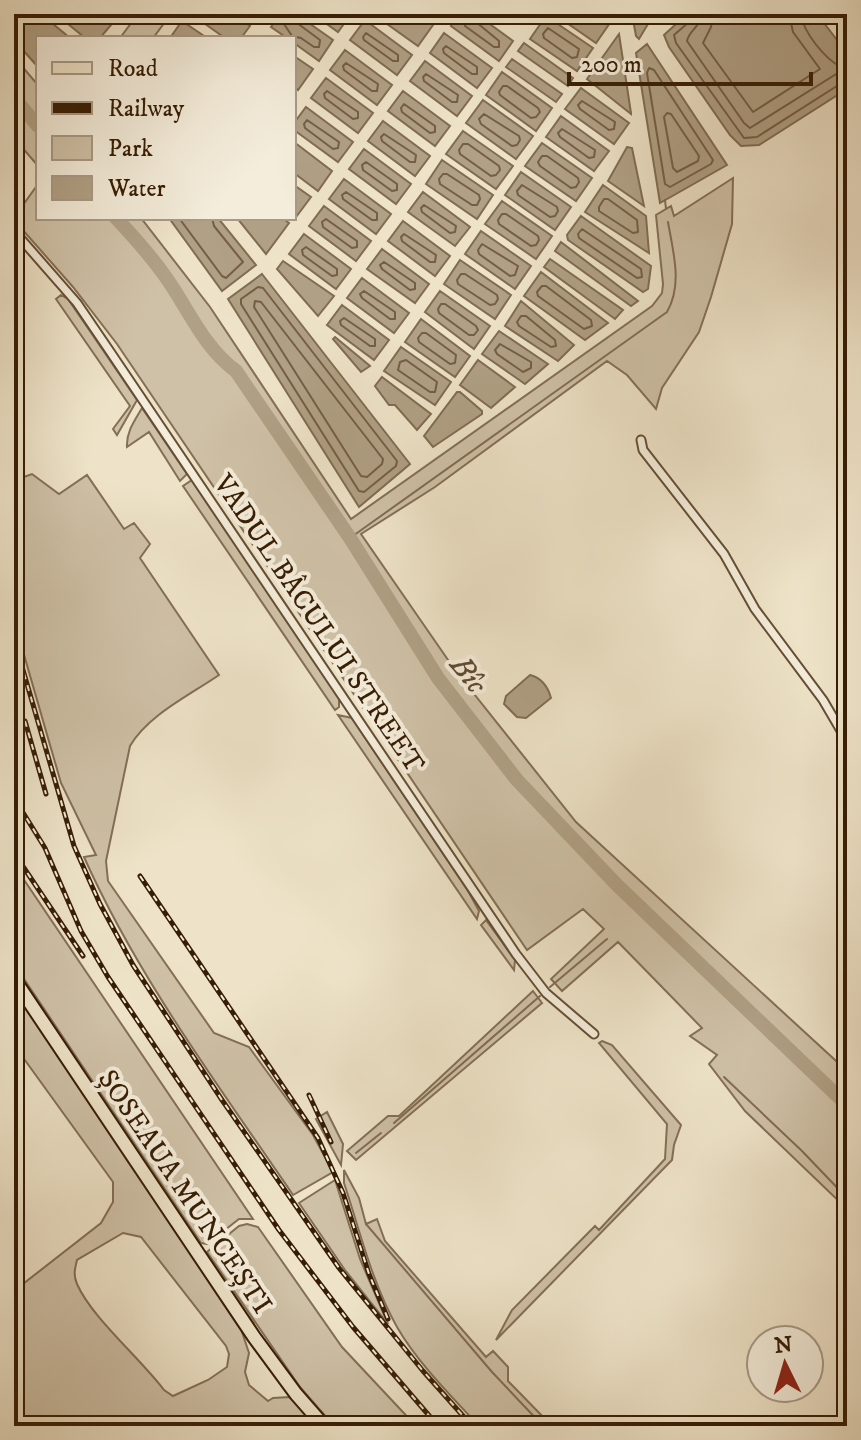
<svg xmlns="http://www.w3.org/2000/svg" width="861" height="1440" font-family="'IM FELL DW Pica',serif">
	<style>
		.green { fill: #cfc1a7; stroke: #836f55; stroke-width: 2; fill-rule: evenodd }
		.water { fill: #b0a085; stroke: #806c51; stroke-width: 2 }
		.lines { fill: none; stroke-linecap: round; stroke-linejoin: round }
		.shore { stroke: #745e44; stroke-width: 2 }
		.stream { stroke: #806c51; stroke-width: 2 }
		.river { stroke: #b0a085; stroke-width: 14 }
		.minor-casing { stroke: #654e34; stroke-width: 11 }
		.primary-casing { stroke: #371d03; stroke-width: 16 }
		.minor { stroke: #f4eddb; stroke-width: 7 }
		.primary { stroke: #eee3c8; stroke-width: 12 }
		.rail-casing { stroke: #371d03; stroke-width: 5 }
		.rail { stroke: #f4eddb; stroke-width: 2; stroke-dasharray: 6; stroke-linecap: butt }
		.labels { text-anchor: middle; stroke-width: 8; stroke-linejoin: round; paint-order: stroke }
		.street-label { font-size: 28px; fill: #371d03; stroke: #f4eddb }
		.water-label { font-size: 30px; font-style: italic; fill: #614b30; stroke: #f4eddb }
	</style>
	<rect width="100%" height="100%" fill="#eee3c8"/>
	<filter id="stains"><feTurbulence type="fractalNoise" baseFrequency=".0025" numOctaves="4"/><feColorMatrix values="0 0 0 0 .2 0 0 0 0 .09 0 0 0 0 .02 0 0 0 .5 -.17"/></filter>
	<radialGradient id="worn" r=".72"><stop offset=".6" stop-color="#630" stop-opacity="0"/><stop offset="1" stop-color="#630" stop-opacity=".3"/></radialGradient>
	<path class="green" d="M138,14h33l-18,24h-33z
		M14,57l24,28v81l-24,-28z
		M733,178l-1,46 -21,73 -12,35 -37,56 -6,21 -29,-34 -20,-14 -172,126 -74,47 94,136 121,152 271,249v138l-102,-98 -36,-47 8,-9 -27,-19 12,-8 -84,-86 -56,49 -11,-12 53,-50 -21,-20 -56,41 -410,-606 -44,-57 -59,-67v-24l9,9 15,-21v34h103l69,89 141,212 301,-213 10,-13 1,-9 -7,-69 15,-9 3,10z
		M61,295l7,4 69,101 -20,35 -4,-6 17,-23 -74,-107z
		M142,408l45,66 -7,7 -31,-49 -22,15c-1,-15 8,-27 15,-39z
		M14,472l7,6 11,-4 27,20 28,-19 37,54 10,-6 16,21 -10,14 79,117c-29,20 -71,40 -89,71l-24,115 2,20 106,152 35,14 64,88 20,37 -40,23c-74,-109 -155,-217 -209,-338l12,-2 -35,-72 -47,-163z
		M192,480l147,218v9l-4,3 -152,-224z
		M338,715l14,3 115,171 12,22 -2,8z
		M14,865l239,354h-14l-32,25 -6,-1 -187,-279z
		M486,920l29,40 -1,10 -33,-45z
		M14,987l226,339 9,27 -4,19 4,13 19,16 5,-3 17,-1 27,29h-303v-135l87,-68 12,-21v-20l-99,-137zM123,1233l18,4 85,109 3,8 -2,13 -19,13 -35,16 -9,-6c-24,-32 -72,-72 -87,-106 -4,-9 -2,-16 0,-24z
		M533,991l9,12 -186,157 -9,-9 41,-35h11z
		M602,1041l10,4 69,80 -7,20 -2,15 -176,180 16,-30 83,-84 4,4 66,-71 2,-35 -68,-81z
		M327,1112l16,32 -2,21 -25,-46z
		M344,1170l15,28 7,26 11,-5 8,22 101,116 7,-6 15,16v14l44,45h-73c-27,-29 -62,-64 -82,-99 -25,-44 -37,-96 -53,-144z
		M335,1180l25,79 28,65 -43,-54 -46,-67z
		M247,1224l11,3 84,120 74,79h-82l-34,-39 -93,-135 32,-26z"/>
	<path class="water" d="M14,14h27l29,24h-32v29l-24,-27z
		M56,14h54l6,5 -16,19h-15z
		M191,14h43l16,12 -9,12h-16z
		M280,14h16l37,26 -14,21 -25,-18v-5h-7l-16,-11z
		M313,14h38l-13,18z
		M373,14h43l17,11 -15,21z
		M460,14h16l37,27 -14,20 -48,-35z
		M554,14h49l9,6 -16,23z
		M632,14h22l-15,25 -3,-3z
		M687,14h130l30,39v36l-88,56 -18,1 -11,-11 -61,-88 -5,-12z
		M546,16l47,32 -16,23 -47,-32z
		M365,20l47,35 -15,20 -47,-35z
		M182,21l25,17h-37z
		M444,33l48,35 -15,20 -47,-35z
		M619,34l12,79v1l-44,-35z
		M524,43l49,35 -5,8 -50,-35z
		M647,44l80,121 -67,38 -24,-150z
		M345,50l47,35 -15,20 -47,-35z
		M294,56l19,13 -15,21 -4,-3z
		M512,59l50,35 -6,8 -50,-35z
		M425,61l47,35 -15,20 -47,-35z
		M502,72l50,36 -16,23 -50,-36z
		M326,78l47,35 -15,20 -47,-35z
		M581,88l48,35 -15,21 -49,-35z
		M403,91l47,35 -15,20 -47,-35z
		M483,100l50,36 -17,23 -50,-36z
		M306,107l47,35 -15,20 -44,-32v-7z
		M561,116l48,35 -15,20 -48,-34z
		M383,121l47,35 -15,20 -47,-35z
		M463,131l50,35 -17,23 -50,-35z
		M294,142l38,29 -14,20 -24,-18z
		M542,143l50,35 -16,23 -51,-35z
		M627,147l5,1 12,58 -36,-25z
		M364,149l47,35 -15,20 -47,-35z
		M442,160l51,35 -16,24 -51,-35z
		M521,172l50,35 -16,23 -50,-35z
		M344,179l47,35 -15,20 -47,-35z
		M294,185l17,12 -15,20 -2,-1z
		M603,185l43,31 3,37 -64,-41z
		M423,192l47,35 -15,19 -47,-34z
		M502,201l50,35 -16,23 -51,-35z
		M324,206l47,35 -15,20 -47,-35z
		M581,216l70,50 -3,23 -5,3 -75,-52 -1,-5z
		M169,218h49l38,47 -34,26z
		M237,218h45l7,5 -23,31z
		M403,221l47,35 -15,20 -47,-35z
		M481,231l50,35 -16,23 -50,-35z
		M304,234l47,35 -15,20 -47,-35z
		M561,242l77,59 -7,5 -76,-55z
		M382,249l47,35 -14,19 -48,-34z
		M550,259l73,51 -8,9 -71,-52z
		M460,260l51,35 -16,24 -51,-35z
		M283,261l51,35 -16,20 -41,-47z
		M541,272l67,51 -23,17 -61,-44z
		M262,274l148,190 -51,43 -131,-208z
		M362,278l47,35 -15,20 -47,-35z
		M440,291l50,35 -16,23 -49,-37z
		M521,301l53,44 -16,16 -53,-35z
		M342,305l47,35 -15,20 -47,-35z
		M421,319l49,37 -15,21 -50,-35z
		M499,331l49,33 -23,20 -43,-30z
		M335,337l35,29 -9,6 -28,-33z
		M401,347l50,35 -16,23 -51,-34z
		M478,360l37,27 -24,21 -31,-23z
		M382,377l49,37 -14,16 -22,-25h-6l-14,-19z
		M457,392h3l22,19v3l-49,33 -9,-11z
		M530,675c12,3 18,12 21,23l-25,20 -9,-1 -13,-13 2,-8z"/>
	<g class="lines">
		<path class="shore" d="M691,14l-2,8 -15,13 2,8 68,95 13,-1 83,-53 7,-1
			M701,14c0,13 -12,16 -14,27l57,82 6,5 91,-57v-4c-16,-8 -38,-35 -40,-53
			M713,14l-2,13 -8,16 50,69 67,-43 -27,-37 -4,-18
			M289,17l31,23 -1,7h-5l-13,-9 -9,-2 -8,-12z
			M470,17l29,24v6h-5l-29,-21 1,-7z
			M548,28l31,21 -2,8 -5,1 -28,-20 -1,-4z
			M366,33l32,22v6h-5l-29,-21 -1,-3z
			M446,46l31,21v7h-5l-28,-21 -1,-4z
			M346,63l32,21 -1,7h-5l-28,-21 -1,-4z
			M649,68l5,2 59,90 -2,4 -41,23 -5,-3 -18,-111z
			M426,74l32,21 -1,7h-5l-28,-21 -1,-4z
			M503,86h4l31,22 2,4 -4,5 -5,1 -31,-23 -1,-3z
			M327,91l31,21v6l-5,1 -28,-21 -1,-4z
			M582,101l33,21 -1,7 -5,1 -29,-21 -2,-4z
			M404,104l31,22v6l-5,1 -28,-21 -1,-4z
			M667,113l4,1 28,42 -1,5 -21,11 -4,-4 -9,-51z
			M484,114l35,22 1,4 -3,5 -5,1 -31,-22 -2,-5z
			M307,120l32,22 -1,6 -5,1 -28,-21 -1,-4z
			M562,129l33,21 -1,7 -5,1 -29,-21 -2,-4z
			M384,134l32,21 -1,7h-5l-28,-21 -1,-4z
			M463,144h5l31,22 1,4 -4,5 -5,1 -31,-22 -1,-4z
			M542,156h5l31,22 1,4 -3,5 -5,1 -31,-22 -2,-4z
			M366,162l31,22v6l-5,1 -29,-21 -1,-5z
			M443,174h4l32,21 1,4 -3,6h-5l-32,-21 -1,-5z
			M522,185l35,22 1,4 -3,5 -5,1 -32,-22 -1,-4z
			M346,192l31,21v7h-5l-29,-21 -1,-4z
			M604,199h4l29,21 1,12 -5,1 -34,-22v-4z
			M424,205l32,21 -1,6 -5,1 -28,-21 -1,-4z
			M502,214h4l32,22 1,4 -3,5 -5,1 -32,-22 -1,-4z
			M179,218l43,58 4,2 17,-16 -29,-36 -2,-8
			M326,219l31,22v6l-5,1 -29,-21 -1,-5z
			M582,229l59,40 1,8 -5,1 -58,-40 -1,-4z
			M404,234l32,21 -1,7h-5l-28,-21 -1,-4z
			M482,244l36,22 -3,9 -5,1 -31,-22 -1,-4z
			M306,247l31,22v6l-5,1 -29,-21 -1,-5z
			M384,262l31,21v6l-5,1 -28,-21 -2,-4z
			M461,274h4l32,21 1,4 -3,5 -5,1 -32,-21 -1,-4z
			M542,286h4l45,34 1,6 -8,3 -46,-33 -1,-4z
			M258,287l5,1 134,173 -1,5 -32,26 -5,-1 -118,-187v-5z
			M364,291l31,21v7h-5l-28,-21 -2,-4z
			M255,301l6,1 122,157 -1,5 -15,13 -6,-1 -107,-169z
			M441,304h4l31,22 2,4 -4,5h-5l-30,-22 -1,-4z
			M521,316h5l29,24 1,6 -5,1 -32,-21 -2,-4z
			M344,318l31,21v7h-5l-29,-21 -1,-4z
			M422,333h4l30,22 -1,8 -5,1 -31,-22 -1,-4z
			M500,344l31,18v6l-8,4 -26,-18 -2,-4z
			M406,360l31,22 -2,10h-5l-32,-22 2,-8z"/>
		<path class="stream" d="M665,200l1,9
			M350,538l317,-226c16,-28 6,-60 1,-90
			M550,987l57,-48
			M724,1077l78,74 45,47
			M394,1123l146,-127
			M356,1153l25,-20
			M366,1224l126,148 51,54"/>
		<path class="river" d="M14,98l24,28
			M116,218c17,18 34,37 49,58 23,32 38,71 71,95l114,167 88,140 79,102 100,105 230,220"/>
		<g class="minor-casing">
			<path id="minor" d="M14,231l63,72 34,50 405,601 30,39 48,41
				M641,440l2,10 81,104 31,55 68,91 24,41"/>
		</g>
		<g class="primary-casing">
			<path id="primary" d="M14,979l240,358 42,57 28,32"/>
		</g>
		<use href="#minor" class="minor"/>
		<use href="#primary" class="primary"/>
		<g class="rail-casing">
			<path id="rail" d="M14,639l60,207 26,58 33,61 89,135 117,168 84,103 49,55
				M25,721l21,73
				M14,798l31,50 36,83 27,46 171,253 74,97 85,99
				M14,853l69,103
				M140,876l178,262 25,55 26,81 19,45
				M309,1095l22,47"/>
		</g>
		<use href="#rail" class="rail"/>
	</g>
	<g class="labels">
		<g class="street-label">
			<text transform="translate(320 623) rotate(56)" y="10">VADUL BÂCULUI STREET</text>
			<text transform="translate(186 1191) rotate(56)" y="10">ȘOSEAUA MUNCEȘTI</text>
		</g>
		<g class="water-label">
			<text transform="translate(469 674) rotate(53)" y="10">Bîc</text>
		</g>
	</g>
	<rect width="861" height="1440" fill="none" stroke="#eee3c8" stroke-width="48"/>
	<rect x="16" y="16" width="829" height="1408" fill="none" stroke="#371d03" stroke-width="4"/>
	<rect x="24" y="24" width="813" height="1392" fill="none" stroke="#371d03" stroke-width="2"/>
	<rect x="36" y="36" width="260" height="184" fill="#f4eddb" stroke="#a89a85" stroke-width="2"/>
	<rect x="52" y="62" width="40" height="12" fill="#eee3c8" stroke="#a89a85" stroke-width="2"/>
	<text x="108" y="76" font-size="24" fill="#371d03">Road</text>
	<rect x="52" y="102" width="40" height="12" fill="#371d03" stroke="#a89a85" stroke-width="2"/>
	<text x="108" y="116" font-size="24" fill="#371d03">Railway</text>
	<rect x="52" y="136" width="40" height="24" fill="#cfc1a7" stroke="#a89a85" stroke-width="2"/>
	<text x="108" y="156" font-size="24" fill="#371d03">Park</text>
	<rect x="52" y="176" width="40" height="24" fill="#b0a085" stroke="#a89a85" stroke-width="2"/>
	<text x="108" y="196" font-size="24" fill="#371d03">Water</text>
	<g transform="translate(785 1364) rotate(355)"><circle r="38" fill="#f4eddb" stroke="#a89a85" stroke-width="2"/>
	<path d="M0-6L14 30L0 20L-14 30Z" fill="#8f2418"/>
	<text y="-12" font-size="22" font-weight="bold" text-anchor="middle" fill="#371d03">N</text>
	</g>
	<path d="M569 72v12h242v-12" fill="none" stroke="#371d03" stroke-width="4"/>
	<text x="581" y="72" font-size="24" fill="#371d03" stroke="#f4eddb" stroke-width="6" paint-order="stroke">200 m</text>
	<rect width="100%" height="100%" filter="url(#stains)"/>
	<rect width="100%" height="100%" fill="url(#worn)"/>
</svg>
